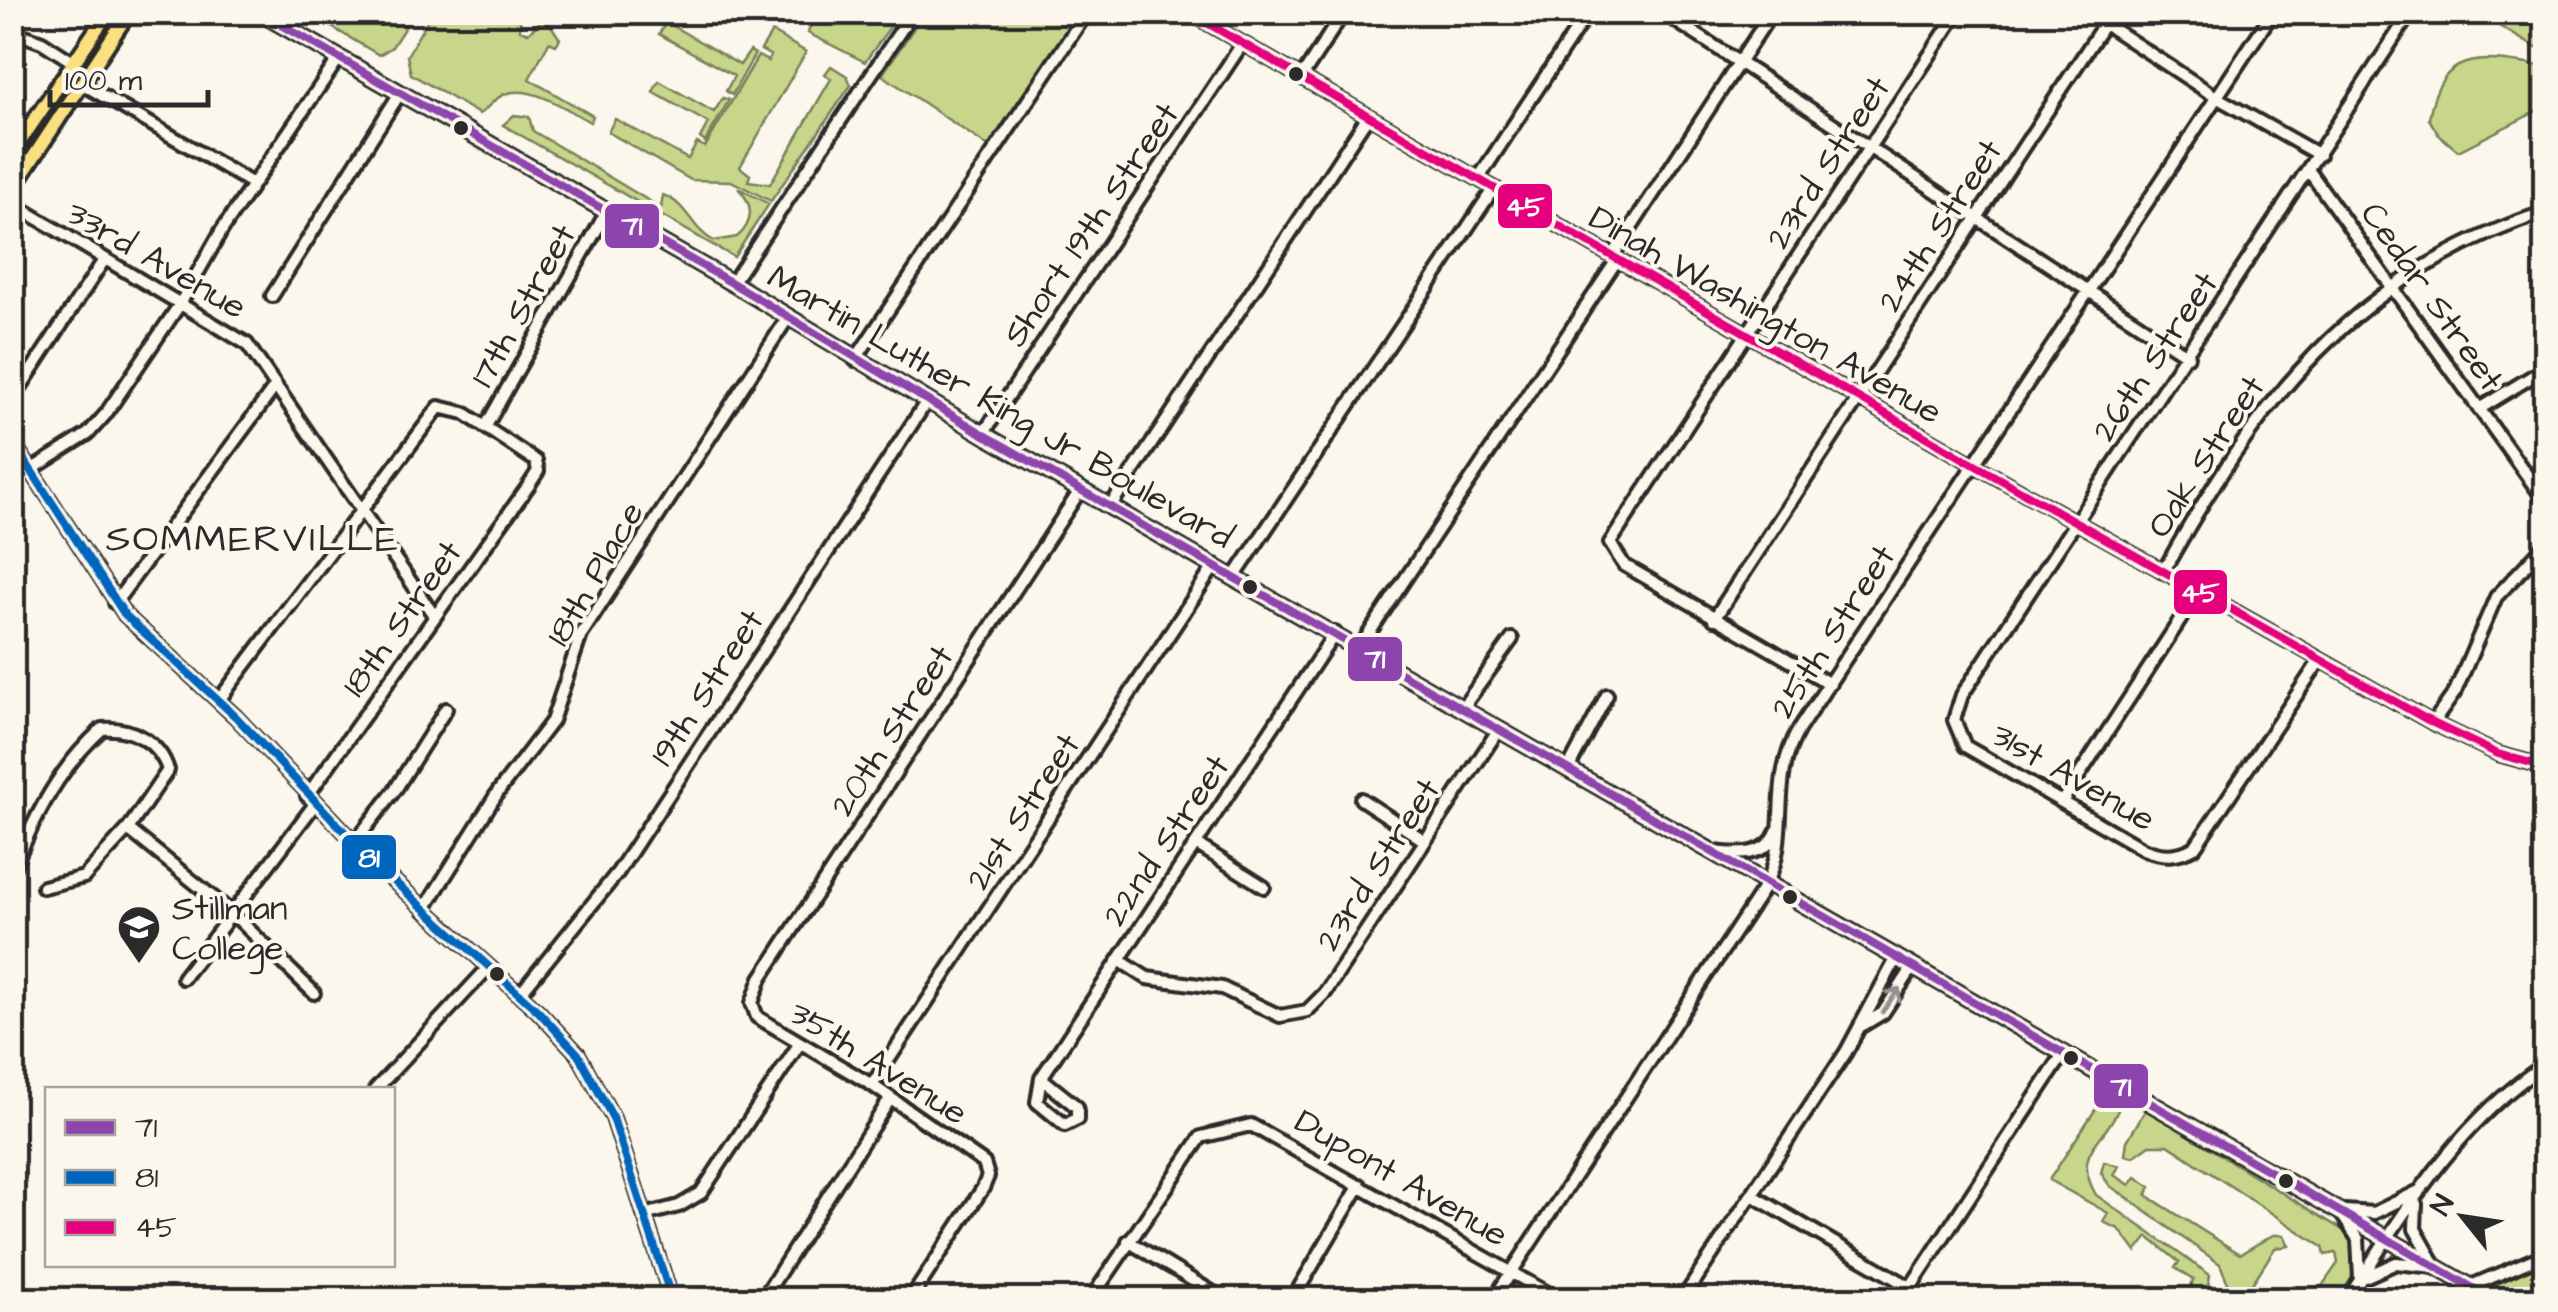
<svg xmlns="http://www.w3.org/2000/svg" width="2558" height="1312" font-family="'Architects Daughter',sans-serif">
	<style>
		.green { fill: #c7d68a; stroke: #79805a; stroke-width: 2.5 }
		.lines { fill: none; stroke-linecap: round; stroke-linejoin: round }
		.minor-casing { stroke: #2b2b2b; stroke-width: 18 }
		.major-casing { stroke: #2b2b2b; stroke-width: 20 }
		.minor { stroke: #fbf7ec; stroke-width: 10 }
		.major { stroke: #fbe080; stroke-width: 12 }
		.bus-1-casing { stroke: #fbf7ec; stroke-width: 15 }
		.bus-2-casing { stroke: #fbf7ec; stroke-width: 15 }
		.bus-3-casing { stroke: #fbf7ec; stroke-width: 15 }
		.bus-1 { stroke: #8e44ad; stroke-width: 8 }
		.bus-2 { stroke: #0065bd; stroke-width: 8 }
		.bus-3 { stroke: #e5007d; stroke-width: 8 }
		.oneway { stroke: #93918c }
		.bus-dot { fill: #2b2b2b; stroke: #fbf7ec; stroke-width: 4 }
		.labels { text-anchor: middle; stroke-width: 8; stroke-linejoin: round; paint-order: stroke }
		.street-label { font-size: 35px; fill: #2b2b2b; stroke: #fbf7ec }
		.poi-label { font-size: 35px; fill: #2b2b2b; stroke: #fbf7ec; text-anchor: start }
		.neighbourhood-label { font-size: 38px; letter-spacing: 2.5px; fill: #2b2b2b; stroke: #fbf7ec }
		.line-badge { stroke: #fbf7ec; stroke-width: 4 }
		.badge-label { font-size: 28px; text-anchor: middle; font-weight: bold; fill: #fff }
	</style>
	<rect width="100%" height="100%" fill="#fbf7ec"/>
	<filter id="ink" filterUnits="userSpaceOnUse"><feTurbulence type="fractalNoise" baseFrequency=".01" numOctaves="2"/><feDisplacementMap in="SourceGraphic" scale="20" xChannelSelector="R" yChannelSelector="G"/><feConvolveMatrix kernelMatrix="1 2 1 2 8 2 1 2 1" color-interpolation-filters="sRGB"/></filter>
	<g filter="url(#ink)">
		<path class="green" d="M432,12h119l3,2 -16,5 -9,-6 -9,8v9l8,3 12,-11 8,-1 12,18 -4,6 -7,-3 -20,37 64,37 -3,6c-22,-12 -59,-38 -85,-28 -11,4 -16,14 -26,20l-68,-40 -4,-18z
			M308,13h106l-22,34 -13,8z
			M793,13h107l-35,49 -57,-29 3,-10z
			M924,13h158l-90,136 -110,-74z
			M2477,13h68v40z
			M666,22l74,43 10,-14 5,3 -23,41 -6,-4 8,-15 -75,-42z
			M772,32l34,20 -66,115 10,8 -2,6 22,3 61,-105 -6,-5 6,-8 16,10 4,9 -80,116 -40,-20 -40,-1 -83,-48 7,-13 73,40 9,-16 8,4 53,-91 10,5 3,-5 -10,-6z
			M2545,56v51l-87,44 -20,-17 -9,-15c11,-71 54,-62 110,-53z
			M659,81l55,31 9,-14 6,2 -24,42 -5,-4 8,-15 -55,-31z
			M514,115l15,2 4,14 128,77 2,-13c25,9 28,34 51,46l23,-4c17,-14 17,-33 1,-49l31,16 -35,53 -231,-132z
			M2111,1096l8,12c-16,37 -48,43 -23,87l114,80 -4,24h-24l12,-19 -19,-12 4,-6 -31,-25 -12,15 -17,-23 -16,-7 5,-9 -59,-33 50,-76z
			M2146,1109l203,125c16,26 5,42 -10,65h-26l25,-36 -2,-10 -11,2 -2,-8 -155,-102h-18l-17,12 -8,-2 2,-14z
			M2104,1162l15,4 -5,9 16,10 6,-8 15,10 -5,8 94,59 33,-19h11l5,11 -14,2 -23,36 10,2 -5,10 -33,3 3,-18 -7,-17 -110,-78 -9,-13z
			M2545,1262v37h-35l-21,-11z"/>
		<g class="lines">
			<g class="minor-casing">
				<path id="minor" d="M1188,12l785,452 460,259 65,31 48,13
					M1662,12l526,344
					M2087,12l129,85 103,58
					M12,31l30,11 31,20
					M1301,78l43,-66
					M81,83l172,101
					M2309,171l237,331
					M1478,179l110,-167
					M12,203l235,141 188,273
					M1612,257l160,-245
					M732,283l181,-271
					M272,296l128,-203
					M855,360l232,-348
					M12,400l92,-140
					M2479,409l67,-41
					M486,426l121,-215
					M983,434l259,-390
					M12,441l113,174 111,102 140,148 162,146 40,43 35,64 59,182
					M31,470l57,-36 17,-19 75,-111 42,-74 117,-172
					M1111,505l257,-389
					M2163,572c93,-168 191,-299 383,-360
					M1235,576l259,-388
					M115,603l159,-215
					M1714,619l398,-607
					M1360,647l257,-387
					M2320,660l-125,187c-18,10 -33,10 -52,2l-178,-103 -11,-26 8,-25 449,-683
					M1830,684l-206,-119 -14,-22 348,-531
					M219,700l220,-293 25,6 72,48 2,10 -9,14 -222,311
					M1463,707l49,-68
					M2433,723l22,-31 41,-95 50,-53
					M1568,769l39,-74
					M1361,799l64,42
					M2063,800l136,-209
					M128,829l103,83 83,81
					M354,843l41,-53 51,-81
					M1196,844l68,43
					M1715,852c23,3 52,5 62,-21
					M14,867c22,-53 45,-99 88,-138 29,-2 57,12 66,41l-40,59 -44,48 -41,10
					M424,910l74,-118 54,-71 29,-86 206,-316
					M1119,960l28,18 75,10 58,28 27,-5 18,-18 174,-264
					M183,978l132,-174
					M519,995l99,-123 309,-471
					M1863,1025l20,-12 30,-46
					M1041,1078l294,-445
					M1041,1078l36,29v12l-12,6 -28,-23z
					M872,1085l343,-520
					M375,1090l114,-123
					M1752,1195l158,92
					M2416,1204l-1,25 21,37
					M2345,1211l29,2 43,-21
					M644,1215l35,-9 22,-13 99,-150
					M2343,1216l15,23 2,39
					M1128,1241l97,59
					M2365,1277l31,-14 39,4
					M2471,1286l75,-32
					M762,1300l128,-201
					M910,1300l73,-112 5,-12 -4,-13 -112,-78 -115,-68 -5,-14 9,-25 320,-489
					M1090,1300l111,-163 50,-12 309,175
					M1292,1300l68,-115
					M1493,1300l274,-417c24,-52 1,-101 32,-154l474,-717
					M1682,1300l164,-248 51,-95
					M1902,1300l162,-247
					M2347,1300c56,-86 111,-179 199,-236"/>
			</g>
			<g class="major-casing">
				<path id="major" d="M259,12l473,271 251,151 1511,866
					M12,153l96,-141
					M12,190l117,-178"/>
			</g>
			<use href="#minor" class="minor"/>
			<use href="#major" class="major"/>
			<g class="bus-1-casing">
				<path id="bus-1" d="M259,12l473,271 251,151 1511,866"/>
			</g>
			<g class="bus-2-casing">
				<path id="bus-2" d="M12,441l113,174 111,102 140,148 162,146 40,43 35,64 59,182"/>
			</g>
			<g class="bus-3-casing">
				<path id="bus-3" d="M1188,12l785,452 460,259 65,31 48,13"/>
			</g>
			<use href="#bus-1" class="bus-1"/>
			<use href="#bus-2" class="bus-2"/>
			<use href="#bus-3" class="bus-3"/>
		</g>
		<defs><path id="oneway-shaft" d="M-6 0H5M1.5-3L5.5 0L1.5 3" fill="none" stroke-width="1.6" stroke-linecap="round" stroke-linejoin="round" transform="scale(2.5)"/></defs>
		<use class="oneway" href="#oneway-shaft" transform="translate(1891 1000) rotate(-55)"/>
	</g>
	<defs>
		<g id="university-pin" transform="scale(2.25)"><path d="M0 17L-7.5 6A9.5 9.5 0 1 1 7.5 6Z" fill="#2b2b2b" stroke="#fbf7ec"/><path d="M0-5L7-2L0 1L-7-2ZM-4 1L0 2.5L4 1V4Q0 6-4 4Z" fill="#fff"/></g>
	</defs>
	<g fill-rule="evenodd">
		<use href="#university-pin" x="139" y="927"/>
	</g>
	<g class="bus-dot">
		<circle cx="1296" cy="74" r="9"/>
		<circle cx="461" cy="128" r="9"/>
		<circle cx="1250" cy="587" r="9"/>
		<circle cx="1790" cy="897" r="9"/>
		<circle cx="497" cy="974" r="9"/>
		<circle cx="2071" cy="1058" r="9"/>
		<circle cx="2286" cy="1181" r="9"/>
	</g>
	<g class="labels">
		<g class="street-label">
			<text transform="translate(1827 162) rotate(-57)" y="12">23rd Street</text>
			<text transform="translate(1090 224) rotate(-56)" y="12">Short 19th Street</text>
			<text transform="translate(1939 225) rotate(-57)" y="12">24th Street</text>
			<text transform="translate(157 259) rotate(30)" y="12">33rd Avenue</text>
			<text transform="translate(2433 296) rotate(55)" y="12">Cedar Street</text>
			<text transform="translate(522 305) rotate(-61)" y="12">17th Street</text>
			<text transform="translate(1766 314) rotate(30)" y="12">Dinah Washington Avenue</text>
			<text transform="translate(2154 356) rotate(-56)" y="12">26th Street</text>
			<text transform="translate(1001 406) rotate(30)" y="12">Martin Luther King Jr Boulevard</text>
			<text transform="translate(2205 456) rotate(-57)" y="12">Oak Street</text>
			<text transform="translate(594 573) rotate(-60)" y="12">18th Place</text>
			<text transform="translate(401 618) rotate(-55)" y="12">18th Street</text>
			<text transform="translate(1832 631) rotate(-57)" y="12">25th Street</text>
			<text transform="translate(706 687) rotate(-57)" y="12">19th Street</text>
			<text transform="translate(891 730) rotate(-57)" y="12">20th Street</text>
			<text transform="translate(2074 776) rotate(30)" y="12">31st Avenue</text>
			<text transform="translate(1022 811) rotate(-57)" y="12">21st Street</text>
			<text transform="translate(1165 840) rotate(-56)" y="12">22nd Street</text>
			<text transform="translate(1377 864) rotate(-57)" y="12">23rd Street</text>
			<text transform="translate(879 1062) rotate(32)" y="12">35th Avenue</text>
			<text transform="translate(1402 1177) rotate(30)" y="12">Dupont Avenue</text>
		</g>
		<g class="poi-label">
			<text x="172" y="919">Stillman<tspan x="172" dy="40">College</tspan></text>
		</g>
		<g class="neighbourhood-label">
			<text x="253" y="551">SOMMERVILLE</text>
		</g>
	</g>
	<g class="line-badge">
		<rect x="1496" y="182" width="58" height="48" rx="10" fill="#e5007d"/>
		<rect x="603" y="202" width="58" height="48" rx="10" fill="#8e44ad"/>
		<rect x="2172" y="568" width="57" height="48" rx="10" fill="#e5007d"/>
		<rect x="1346" y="635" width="58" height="48" rx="10" fill="#8e44ad"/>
		<rect x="340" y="833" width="58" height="48" rx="10" fill="#0065bd"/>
		<rect x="2092" y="1062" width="58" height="48" rx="10" fill="#8e44ad"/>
	</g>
	<g class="badge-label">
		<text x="1525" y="216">45</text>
		<text x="632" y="235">71</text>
		<text x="2200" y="602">45</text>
		<text x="1375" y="668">71</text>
		<text x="369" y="867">81</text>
		<text x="2121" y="1096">71</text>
	</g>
	<rect width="2558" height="1312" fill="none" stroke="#fbf7ec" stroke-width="50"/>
	<rect x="25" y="25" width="2508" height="1262" fill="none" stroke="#2b2b2b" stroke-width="4" filter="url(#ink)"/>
	<rect x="45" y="1087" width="350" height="180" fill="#fbf7ec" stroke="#a8a59f" stroke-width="2.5"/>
	<rect x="65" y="1120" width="50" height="15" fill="#8e44ad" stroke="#a8a59f" stroke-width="2.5"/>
	<text x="135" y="1137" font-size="30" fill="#2b2b2b">71</text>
	<rect x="65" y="1170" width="50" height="15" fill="#0065bd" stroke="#a8a59f" stroke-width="2.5"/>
	<text x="135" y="1187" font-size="30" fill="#2b2b2b">81</text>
	<rect x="65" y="1220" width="50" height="15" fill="#e5007d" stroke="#a8a59f" stroke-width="2.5"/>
	<text x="135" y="1237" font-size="30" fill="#2b2b2b">45</text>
	<g transform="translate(2463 1217) rotate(300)" stroke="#fbf7ec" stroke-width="8" paint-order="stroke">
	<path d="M0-8L18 38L0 25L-18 38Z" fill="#2b2b2b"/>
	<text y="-15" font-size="28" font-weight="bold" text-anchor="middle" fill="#2b2b2b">N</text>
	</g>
	<path d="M50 90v15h158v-15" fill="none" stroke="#2b2b2b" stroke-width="5"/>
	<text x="65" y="90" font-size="30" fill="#2b2b2b" stroke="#fbf7ec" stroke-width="8" paint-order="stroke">100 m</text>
</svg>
